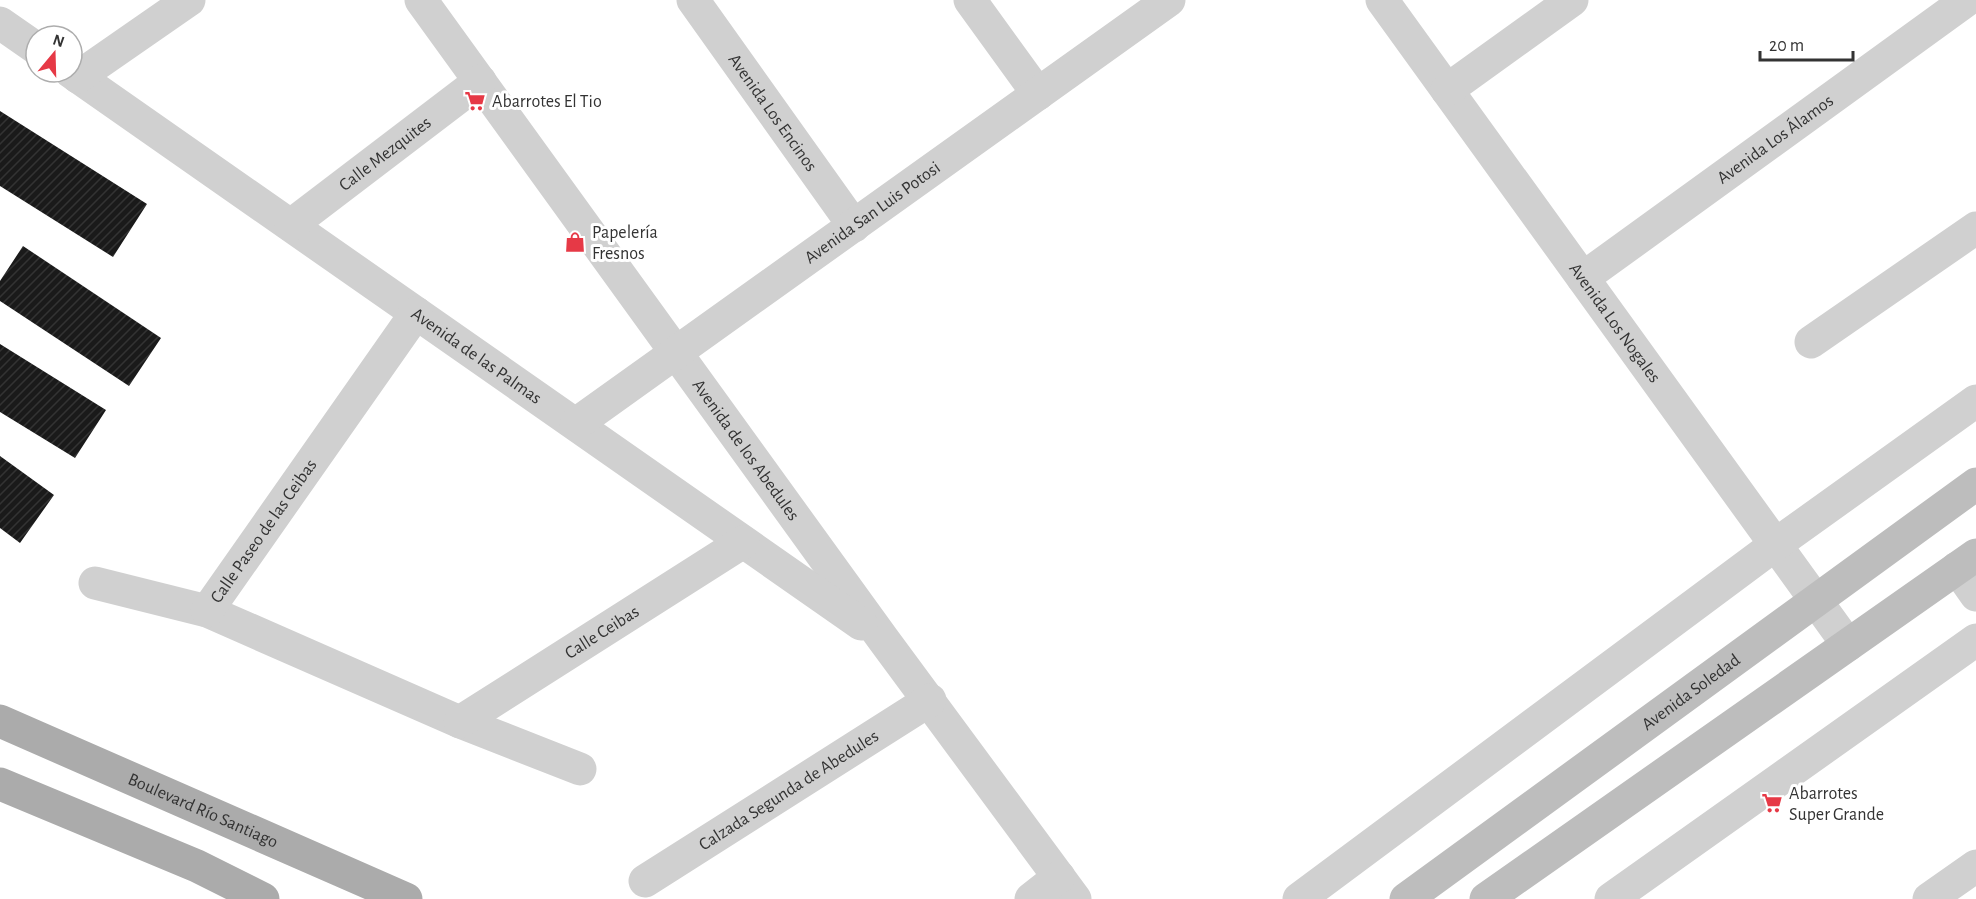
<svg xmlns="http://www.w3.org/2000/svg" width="1976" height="899" font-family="'Alegreya Sans',sans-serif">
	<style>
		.building { fill: url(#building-hatch) }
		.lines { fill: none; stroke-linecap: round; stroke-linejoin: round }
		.street { stroke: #d0d0d0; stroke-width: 33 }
		.secondary { stroke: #bdbdbd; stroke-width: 33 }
		.primary { stroke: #ababab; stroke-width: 33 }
		.labels { text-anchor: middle; stroke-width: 6; stroke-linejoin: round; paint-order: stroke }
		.poi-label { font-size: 18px; fill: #333; stroke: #fff; text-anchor: start }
		.street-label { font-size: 18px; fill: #333; stroke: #fff }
	</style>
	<defs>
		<pattern id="building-hatch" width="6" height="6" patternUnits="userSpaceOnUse" patternTransform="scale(1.5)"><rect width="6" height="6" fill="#1a1a1a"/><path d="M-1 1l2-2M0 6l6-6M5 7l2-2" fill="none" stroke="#333"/></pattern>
	</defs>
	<rect width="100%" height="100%" fill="#fff"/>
	<path class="building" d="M0,111l147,93 -34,53 -113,-71z
		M23,246l138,92 -32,48 -129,-85v-20z
		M0,344l106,66 -31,48 -75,-46z
		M0,456l54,39 -34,48 -20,-15z"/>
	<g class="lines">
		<g class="street">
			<path id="s1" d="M421,0l462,639 192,260"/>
			<path id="s2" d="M693,0l161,226"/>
			<path d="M970,0l68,94"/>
			<path id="s3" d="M1382,0l466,645"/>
			<path d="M0,23l36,25"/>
			<path id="s4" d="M71,72l790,552"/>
			<path d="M78,77l111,-77"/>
			<path d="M1447,90l125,-90"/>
			<path id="s5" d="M291,225l189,-144"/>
			<path id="s6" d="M1583,278l384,-278"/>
			<path d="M1811,342l165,-114"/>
			<path id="s7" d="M576,424l593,-424"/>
			<path d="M1957,568l19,27"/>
			<path d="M95,583l112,28 253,111 120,47"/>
			<path id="s8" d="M207,611l209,-298"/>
			<path id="s9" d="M460,722l283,-180"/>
			<path id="s10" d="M645,881l285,-181"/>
			<path d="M1031,899l28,-22"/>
			<path d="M1299,899l476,-354 201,-144"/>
			<path d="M1611,899l365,-259"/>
			<path d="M1929,899l47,-33"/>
		</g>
		<g class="secondary">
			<path id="s11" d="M1406,899l570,-415"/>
			<path d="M1486,899l490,-344"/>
		</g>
		<g class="primary">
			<path id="s12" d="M0,721l406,178"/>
			<path d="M0,784l197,82 66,33"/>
		</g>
	</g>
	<defs>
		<g id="supermarket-bare" transform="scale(1.62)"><path d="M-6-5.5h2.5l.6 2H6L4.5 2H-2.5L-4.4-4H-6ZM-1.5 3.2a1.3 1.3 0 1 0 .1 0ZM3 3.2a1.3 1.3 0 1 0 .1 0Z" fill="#e63946" stroke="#fff" stroke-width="2.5" paint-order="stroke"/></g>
		<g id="shop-bare" transform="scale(1.62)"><path d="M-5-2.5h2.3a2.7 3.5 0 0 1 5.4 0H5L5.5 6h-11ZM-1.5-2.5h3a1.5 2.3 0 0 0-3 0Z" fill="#e63946" stroke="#fff" stroke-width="2.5" paint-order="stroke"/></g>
	</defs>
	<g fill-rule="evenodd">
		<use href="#supermarket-bare" x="475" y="101"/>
		<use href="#shop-bare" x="575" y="242"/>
		<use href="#supermarket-bare" x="1772" y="803"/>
	</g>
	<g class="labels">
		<g class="poi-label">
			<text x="492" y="107">Abarrotes El Tio</text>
			<text x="592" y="238">Papelería<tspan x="592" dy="21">Fresnos</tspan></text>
			<text x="1789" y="799">Abarrotes<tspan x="1789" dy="21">Super Grande</tspan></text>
		</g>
		<g class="street-label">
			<text dy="6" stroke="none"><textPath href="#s2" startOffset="138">Avenida Los Encinos</textPath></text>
			<text dy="6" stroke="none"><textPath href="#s6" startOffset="237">Avenida Los Álamos</textPath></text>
			<text dy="6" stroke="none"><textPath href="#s5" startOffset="118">Calle Mezquites</textPath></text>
			<text dy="6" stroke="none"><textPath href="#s7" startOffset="364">Avenida San Luis Potosi</textPath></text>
			<text dy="6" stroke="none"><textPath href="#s3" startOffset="398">Avenida Los Nogales</textPath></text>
			<text dy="6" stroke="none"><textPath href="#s4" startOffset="495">Avenida de las Palmas</textPath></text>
			<text dy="6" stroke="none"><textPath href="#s1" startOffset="555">Avenida de los Abedules</textPath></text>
			<text dy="6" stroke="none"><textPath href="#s8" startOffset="98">Calle Paseo de las Ceibas</textPath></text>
			<text dy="6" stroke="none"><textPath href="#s9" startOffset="168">Calle Ceibas</textPath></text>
			<text dy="6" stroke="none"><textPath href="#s11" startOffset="352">Avenida Soledad</textPath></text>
			<text dy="6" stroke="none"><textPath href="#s10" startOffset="170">Calzada Segunda de Abedules</textPath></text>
			<text dy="6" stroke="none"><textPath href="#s12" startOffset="222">Boulevard Río Santiago</textPath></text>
		</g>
	</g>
	<g transform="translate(54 54) rotate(19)"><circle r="28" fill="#ffffff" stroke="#adadad" stroke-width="1.5"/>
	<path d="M0-4.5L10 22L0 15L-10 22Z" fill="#e63946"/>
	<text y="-9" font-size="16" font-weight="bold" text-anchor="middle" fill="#333333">N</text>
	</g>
	<path d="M1760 51v9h93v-9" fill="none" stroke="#333333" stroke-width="3"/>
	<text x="1769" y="51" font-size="18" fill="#333333" stroke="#ffffff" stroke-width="4.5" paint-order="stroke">20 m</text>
</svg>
